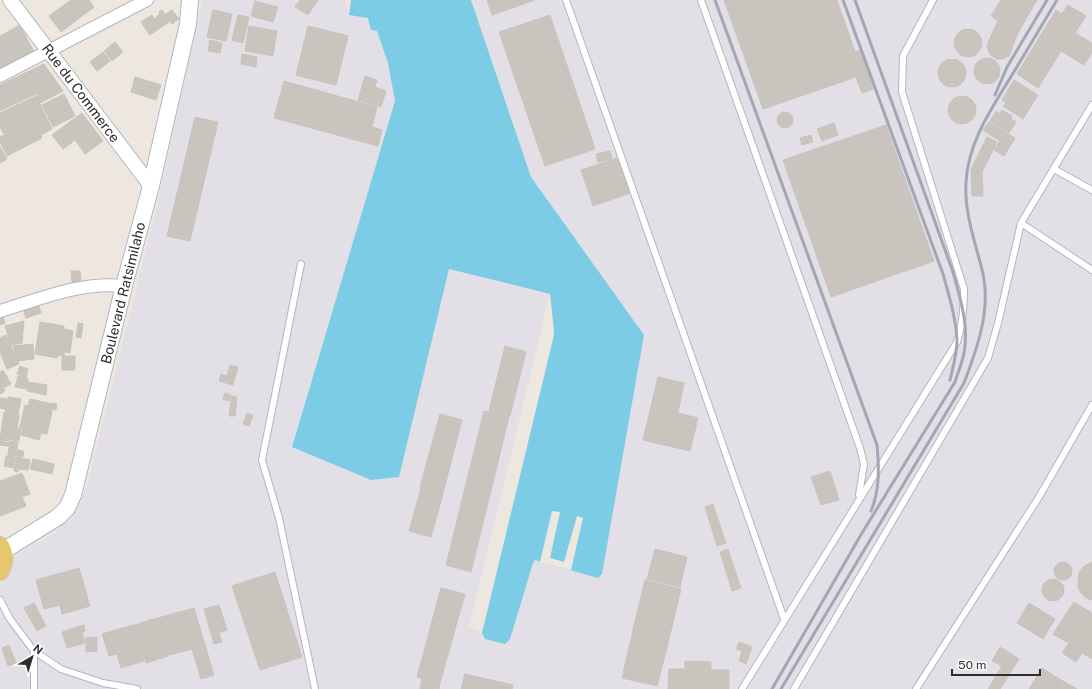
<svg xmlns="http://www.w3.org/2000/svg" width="1092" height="689" font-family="'Public Sans',sans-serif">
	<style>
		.industrial { fill: #e2e0e6 }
		.water { fill: #7ccce6 }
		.pier { fill: #ede7e0 }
		.building { fill: #c9c5be; stroke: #c8c3ba }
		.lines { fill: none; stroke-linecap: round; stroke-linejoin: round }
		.service-casing { stroke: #b3b6bf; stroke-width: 8 }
		.minor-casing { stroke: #b3b6bf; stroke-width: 14 }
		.tertiary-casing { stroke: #b3b6bf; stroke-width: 16 }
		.secondary-casing { stroke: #b3b6bf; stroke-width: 18 }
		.primary-casing { stroke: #c8c8c8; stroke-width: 20 }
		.service { stroke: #fff; stroke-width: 6 }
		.minor { stroke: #fff; stroke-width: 12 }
		.tertiary { stroke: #fff; stroke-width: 14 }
		.secondary { stroke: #fff; stroke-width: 16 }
		.primary { stroke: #e7c76b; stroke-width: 18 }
		.rail { stroke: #a3a6b5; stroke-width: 3 }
		.labels { text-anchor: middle; stroke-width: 3; stroke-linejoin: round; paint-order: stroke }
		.street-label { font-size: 14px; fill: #2d2d2d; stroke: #fff }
	</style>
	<rect width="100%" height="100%" fill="#ede7e0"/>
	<path class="industrial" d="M202,0h143l4,15 19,3 9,13 11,32 7,38 -103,346 107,29 50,-207 101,25 -81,333 36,15 22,-83 117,-224 -113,-158 -60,-177h621v689h-1092v-111l7,-16 22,-16 25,-12 24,-26 10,-26 72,-288z"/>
	<path class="water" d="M351,0h120l60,177 113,158 -42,239 -4,4 -63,-18 -2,3 -23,76 -5,5 -20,-5 -3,-6 71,-294 1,-8 -4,-37 -101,-25 -50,208 -28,3 -79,-33 103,-346 -7,-38 -11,-32 -6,-1 -3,-12 -19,-3z"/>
	<path class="pier" d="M552,511l8,1 -10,46 14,4 13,-46 6,2 -12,52 -31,-8z"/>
	<path class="building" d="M71,0h18l5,7 -33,25 -12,-16z
		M300,0h18l-10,15 -13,-8z
		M487,0h48l-43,15z
		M724,0h113l18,52 5,-2 13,39 -11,4 -6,-16 -93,32z
		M1001,0h36l-19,33 -27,-17z
		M255,1l23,6 -5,15 -22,-6z
		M1068,5l18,11 -11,17 17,10v10l-8,12 -23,-14 -23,37 -21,-14 39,-64 6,4z
		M162,10l8,11 -20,14 -9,-13 11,-7 2,4 6,-5 -1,-2z
		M172,10l7,9 -7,5 -6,-10z
		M213,10l19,4 -6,27 -19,-4z
		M238,15l11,2 -6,26 -11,-3z
		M550,15l45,134 -50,17 -46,-134z
		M998,21l20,12 -9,23 -6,3h-7l-6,-5 -3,-7 2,-7z
		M20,25l15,29 -35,15v-33z
		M249,26l28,5 -4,25 -28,-5z
		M308,26l40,10 -12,49 -40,-10z
		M954 43a14 14 0 1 1 28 0a14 14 0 1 1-28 0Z
		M210,40l12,3 -2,10 -12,-2z
		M115,42l8,10 -11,9 -8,-10z
		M103,52l7,9 -13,10 -7,-9z
		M242,54l15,3 -1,10 -15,-3z
		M974 71a13 13 0 1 1 26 0a13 13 0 1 1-26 0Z
		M938 73a14 14 0 1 1 28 0a14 14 0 1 1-28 0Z
		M44,64l19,27 -23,12 -4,-9 -36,17v-26z
		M365,76l12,4 -2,7 11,4 -5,16 -23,-7z
		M135,77l26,8 -5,15 -25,-8z
		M1014,80l24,15 -15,24 -20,-13 3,-3 -4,-3z
		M284,81l93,26 -5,20 10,3 -4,16 -104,-28z
		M64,94l11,22 -22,11 -11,-22z
		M36,96l16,33 -11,6 -8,-15 -29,14 -4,-7v-14z
		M948 110a14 14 0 1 1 28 0a14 14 0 1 1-28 0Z
		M1002,110l10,6 -1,3 5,3 -7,11 -19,-12 6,-10 4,3z
		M777 120a8 8 0 1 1 16 0a8 8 0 1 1-16 0Z
		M82,113l21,28 -18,13 -10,-14 -12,9 -11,-14z
		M195,117l23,5 -28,119 -23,-5z
		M33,121l9,17 -35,18 -7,-14v-5z
		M989,122l26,16 -11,18 -10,-6 6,-9 -17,-11z
		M834,123l4,12 -16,6 -5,-12z
		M886,125l48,136 -103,36 -48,-137z
		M811,135l2,7 -11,3 -2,-7z
		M987,137l10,5 -15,30 1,24h-11l-1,-27z
		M0,147l7,12 -7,4z
		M610,151l2,8 -14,3 -2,-8z
		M617,158l13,35 -37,13 -12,-36z
		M71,271h9l1,10 -9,1z
		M39,306l2,7 -15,5 -2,-7z
		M3,316l2,7 -5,2v-8z
		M24,321l-2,22 -11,2 -6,-19z
		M40,322l24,4v3l9,2 -3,22 -6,-1v4l-6,-1 -1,3 -22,-4z
		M78,323l5,1 -2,14 -5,-1z
		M6,335l13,29 -12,5 -7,-17v-14z
		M33,344l1,15 -16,2 -5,-15z
		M505,346l21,6 -16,64 -21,-5z
		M62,356h13v14h-13z
		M230,365l8,2 -5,18 -14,-4 2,-7 6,2z
		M20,366l8,3 -2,8 -9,-3z
		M3,370l8,14 -8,4 2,3 -5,3v-22z
		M18,376l10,2 -2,11 -11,-2z
		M658,377l26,6 -6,30 20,5 -8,33 -47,-11z
		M28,382l19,3 -1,10 -19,-4z
		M225,393l6,2 -2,6 -6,-2z
		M232,396l5,1 -2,19h-6z
		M8,397l13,2 -3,15 -13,-3z
		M0,398l6,1 -1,10 -5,-1z
		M30,399l18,4 -1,7 5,1 -5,23 -6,-1 -2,7 -18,-5 2,-7 -3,-1 5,-22 3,1z
		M49,403l8,1 -1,6 -8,-1z
		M484,411l25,6 -38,155 -25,-7z
		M4,412l15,3 -2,13h4l-2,13 -10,-2v2l-9,-1z
		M247,413l6,2 -4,11 -6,-2z
		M440,414l22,6 -19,73 -23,-6z
		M0,441l9,2 -1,3 -8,-1z
		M10,441l8,1 -2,14 -8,-1z
		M18,450l6,1 -1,6 -6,-1z
		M6,456l9,1 -2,11 -9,-2z
		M16,457l14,3 -2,10 -9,-1 -1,3 -4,-1z
		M33,459l21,5 -2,10 -22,-5z
		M830,471l9,29 -18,5 -10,-28z
		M22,473l8,21 -8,3 4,9 -26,10v-35z
		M421,488l22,6 -12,43 -22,-6z
		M713,504l13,39 -9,3 -12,-39z
		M655,549l32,8 -7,30 -33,-8z
		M728,549l13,39 -9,3 -12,-39z
		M1054 571a9 9 0 1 1 18 0a9 9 0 1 1-18 0Z
		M1092,562v38l-6,-2 -5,-5 -3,-6v-7l1,-7 4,-6z
		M79,568l11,38 -28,8 -2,-9 -16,4 -8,-29z
		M275,572l27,85 -42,13 -28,-84z
		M1042 590a11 11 0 1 1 22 0a11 11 0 1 1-22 0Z
		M645,580l36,9 -13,54 -36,-9z
		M441,588l24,6 -25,89 -23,-6z
		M1074,602l18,11v46l-10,-6 -6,9 -14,-9 7,-10 -16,-9z
		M34,603l12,23 -9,5 -13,-23z
		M1029,603l26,16 -12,20 -26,-16z
		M219,605l8,25 -8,3 3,9 -8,2 -10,-35z
		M194,608l20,67 -13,4 -9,-30 -23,6 -11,-37z
		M157,618l11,38 -22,7 -12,-38z
		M84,625l1,6 -3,1 3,11 -18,5 -5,-16z
		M133,625l11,36 -23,7 -4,-14 -8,2 -7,-22z
		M632,635l36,9 -11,42 -35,-8z
		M97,637v14l-11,1v-14z
		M739,642l13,5 -6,17 -7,-3 3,-10 -6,-2z
		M9,645l7,18 -8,3 -6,-18z
		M1000,647l10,6 -8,13 -10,-5z
		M1010,653l9,6 -19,30 -9,-5z
		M685,661l26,1v8h18v19h-61l1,-20h16z
		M1042,668l19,12 -5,9h-27z
		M465,674l48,11 -1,4h-51z
		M422,679l18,5 -1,5h-19z
		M1061,680l16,9h-21z
		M991,684l9,5h-12z"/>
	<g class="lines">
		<g class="service-casing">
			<path id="service" d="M566,0l218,619
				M701,0l159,448 4,16 -5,31
				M1054,169l38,21
				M1021,223l71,47
				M301,264l-39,196 17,58 36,171
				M0,600l10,19 24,32 27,18 42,14 34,6
				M34,651v38
				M742,689l215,-347c6,-18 7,-34 7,-53l-62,-197 1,-36 30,-56
				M794,689l194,-331 10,-35 23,-100 71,-118
				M916,689l123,-192 53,-92"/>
		</g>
		<g class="minor-casing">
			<path id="minor" d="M0,76l147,-76
				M0,311c40,-12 82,-30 124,-25"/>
		</g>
		<g class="tertiary-casing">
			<path id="tertiary" d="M10,0l141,186"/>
		</g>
		<g class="secondary-casing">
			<path id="secondary" d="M3,551l55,-34 9,-9 6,-13 51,-209 27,-100 37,-162 2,-24"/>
		</g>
		<g class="primary-casing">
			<path id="primary" d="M0,546c5,9 4,16 0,25"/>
		</g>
		<use href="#service" class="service"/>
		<use href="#minor" class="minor"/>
		<use href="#tertiary" class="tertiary"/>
		<use href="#secondary" class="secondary"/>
		<use href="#primary" class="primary"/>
		<path class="rail" d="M715,0l162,445c2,22 3,45 -6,66
			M843,0l100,274c6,22 13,44 14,66 0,14 -4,27 -7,40
			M995,95l12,-28 40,-67
			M772,689l90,-156 93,-151c2,-7 5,-14 7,-21 9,-30 -1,-60 -9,-89l-98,-272
			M781,689l183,-306c13,-34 27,-73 19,-109 -7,-30 -19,-60 -17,-92 2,-40 26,-74 46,-107 15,-25 30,-50 45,-75"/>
	</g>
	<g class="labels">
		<g class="street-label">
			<text transform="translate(81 93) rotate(53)" y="5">Rue du Commerce</text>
			<text transform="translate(123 293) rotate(-76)" y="5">Boulevard Ratsimilaho</text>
		</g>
	</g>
	<g transform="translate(32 657) rotate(38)" stroke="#ffffff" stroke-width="3" paint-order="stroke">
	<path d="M0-3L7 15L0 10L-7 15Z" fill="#2d2d2d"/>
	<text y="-6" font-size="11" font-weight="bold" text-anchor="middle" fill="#2d2d2d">N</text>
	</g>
	<path d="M952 669v6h88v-6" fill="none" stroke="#2d2d2d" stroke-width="2"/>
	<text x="958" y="669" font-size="12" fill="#2d2d2d" stroke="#ffffff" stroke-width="3" paint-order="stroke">50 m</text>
</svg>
